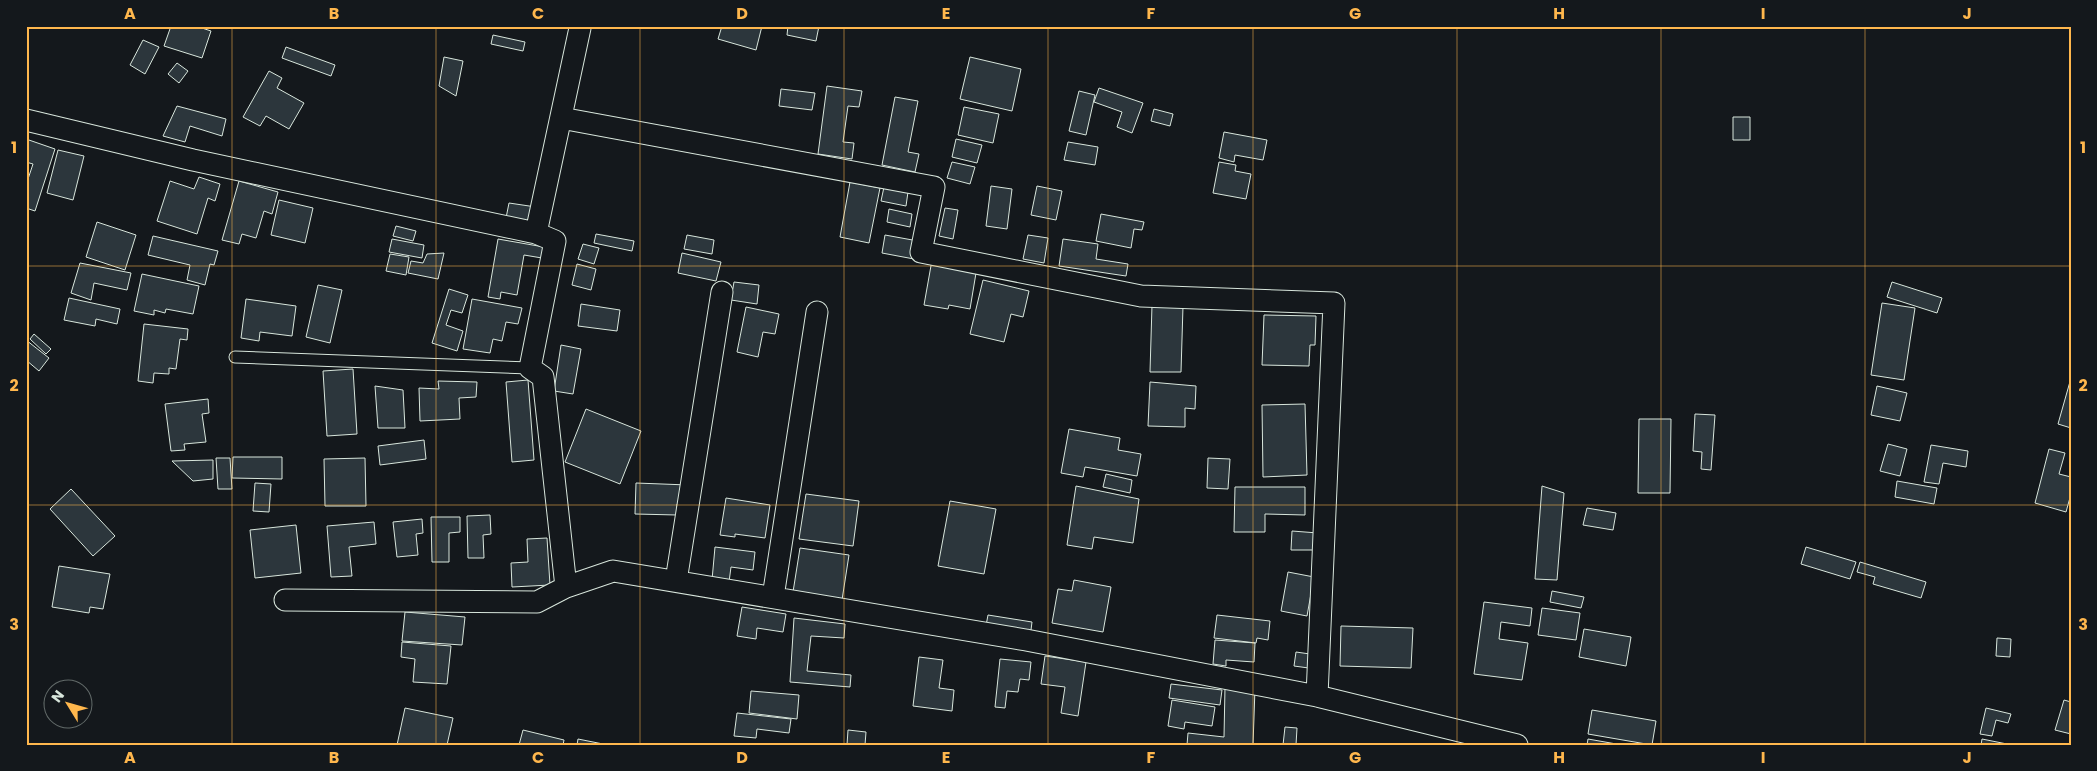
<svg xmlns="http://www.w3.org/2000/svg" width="2097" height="771" font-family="Poppins,sans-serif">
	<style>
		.building { fill: #2c363c; stroke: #d8e6dc }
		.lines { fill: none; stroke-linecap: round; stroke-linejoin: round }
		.lane-casing { stroke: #d8e6dc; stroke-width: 13 }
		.street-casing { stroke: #d8e6dc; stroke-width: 23 }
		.lane { stroke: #14181c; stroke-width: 11 }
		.street { stroke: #14181c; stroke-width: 21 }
		.grid { fill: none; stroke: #ffb74d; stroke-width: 1; stroke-opacity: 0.55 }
		.neatline { fill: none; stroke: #ffb74d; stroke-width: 2 }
		.grid-label { font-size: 16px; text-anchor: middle; font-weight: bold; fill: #ffb74d }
	</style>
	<rect width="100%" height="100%" fill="#14181c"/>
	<path class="building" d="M171,26h25l15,5 -9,27 -38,-12z
		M722,26h40l-6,24 -38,-11z
		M788,26h31l-3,15 -29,-6z
		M493,35l32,7 -2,9 -32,-7z
		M143,40l16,7 -14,27 -15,-9z
		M286,47l49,18 -4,11 -49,-18z
		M444,57l19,4 -7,35 -17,-10z
		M970,57l51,12 -9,42 -52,-12z
		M177,63l11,8 -9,12 -11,-9z
		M269,71l13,7 -5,10 27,15 -15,26 -23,-13 -6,10 -17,-9z
		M827,86l35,5 -3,16 -11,-1 -5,36 11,1 -2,16 -34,-5z
		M1099,88l44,15 -11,30 -15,-6 5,-15 -28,-10z
		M781,89l34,4 -3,17 -33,-4z
		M1079,91l16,4 -9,40 -17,-4z
		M895,97l23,4 -10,51 11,2 -4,18 -33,-7z
		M177,106l49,13 -4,17 -32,-10 -5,16 -22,-6z
		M964,107l35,7 -6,29 -35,-8z
		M1154,109l19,5 -3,12 -19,-5z
		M1733,117h17v23h-17z
		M1224,132l43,8 -4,20 -28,-5 -1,7 -15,-4z
		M26,139l29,10 -20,62 -9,-3v-23l7,-21 -7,-2z
		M956,139l26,6 -5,18 -25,-6z
		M1068,142l30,5 -3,18 -31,-5z
		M58,150l26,6 -11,44 -26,-7z
		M952,162l23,5 -5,17 -23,-6z
		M1219,162l17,3 -1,6 16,3 -5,25 -33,-6z
		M199,177l21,7 -5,17 -7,-3 -11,36 -40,-13 13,-40 24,8z
		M239,181l39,11 -6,22 -8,-3 -8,27 -14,-4 -3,10 -17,-4z
		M850,182l30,6 -11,55 -29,-6z
		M991,186l21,3 -5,40 -21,-3z
		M1037,186l25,5 -6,29 -25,-5z
		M884,187l24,5 -2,14 -25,-5z
		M279,200l34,8 -8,35 -34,-8z
		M509,203l27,4 -3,16 -27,-5z
		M945,208l13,2 -5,29 -14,-3z
		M889,209l23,5 -2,13 -23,-5z
		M1101,214l43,8 -2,8 -8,-1 -3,19 -35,-7z
		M97,222l39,13 -11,35 -39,-13z
		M396,226l20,5 -3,10 -20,-5z
		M596,234l38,7 -2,10 -38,-8z
		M687,235l27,5 -2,14 -28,-5z
		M885,235l33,6 -4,18 -32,-6z
		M1028,235l20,3 -4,25 -21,-4z
		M153,236l65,15 -4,14 -4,-1 -5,21 -18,-5 3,-15 -42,-10z
		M392,239l32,6 -2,13 -33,-6z
		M498,239l46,8 -2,11 -18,-3 -7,40 -16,-3 -1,7 -12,-2z
		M1063,239l35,5 -2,15 32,5 -2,12 -67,-10z
		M583,244l16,4 -5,16 -16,-5z
		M444,253l-6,26 -30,-6 3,-12 12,2 4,-9z
		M682,253l39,9 -5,19 -38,-8z
		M390,254l19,3 -3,18 -20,-4z
		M932,260l45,7 -7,42 -21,-4 -1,4 -24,-4z
		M80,263l51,10 -4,17 -33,-7 -3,17 -20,-7z
		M577,264l19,5 -5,21 -19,-5z
		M142,274l57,12 -6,28 -27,-5 -1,4 -11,-3v5l-20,-4z
		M983,280l46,11 -6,26 -12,-3 -7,28 -34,-8z
		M734,282l25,3 -2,19 -26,-4z
		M1892,282l50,16 -5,15 -50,-16z
		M318,285l24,5 -12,53 -24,-6z
		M449,289l19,6 -6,18 -11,-3 -5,15 17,6 -6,20 -25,-8z
		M69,298l51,11 -3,15 -21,-5 -1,7 -31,-6z
		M246,299l50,7 -4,30 -32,-4 -1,9 -18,-3z
		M472,299l50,9 -4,16 -12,-2 -4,19 -9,-2 -3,14 -27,-4z
		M1882,303l33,5 -11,72 -33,-5z
		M581,304l39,6 -3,21 -39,-5z
		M1152,305l31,1 -2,66h-31z
		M746,307l33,7 -4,20 -12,-2 -5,25 -21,-5z
		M1264,315l52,1 -1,29h-5l-1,21 -47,-1z
		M144,324l44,5 -1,11 -7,-1 -4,30 -7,-1v6l-15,-1 -1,10 -15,-2z
		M34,334l17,15 -5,5 -16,-15z
		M26,340l23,18 -10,13 -13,-11z
		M561,345l20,4 -8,45 -19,-3z
		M353,369l4,65 -30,2 -4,-65z
		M2071,378v50l-13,-4z
		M528,380l6,80 -22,2 -6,-80z
		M438,381l39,1 -1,15 -17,1 1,21 -40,2 -1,-33 20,1z
		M1150,382l46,4 -1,23 -10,-1v19l-37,-1z
		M375,386l28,4 2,38h-27z
		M1877,386l30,7 -7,28 -29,-6z
		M208,399l1,14 -7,1 4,28 -22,2 1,6 -14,1 -6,-47z
		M1305,404l2,71 -44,2 -1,-72z
		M586,409l55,22 -21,53 -55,-22z
		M1695,414l20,1 -4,55 -10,-1 1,-17 -9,-1z
		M1639,419h32l-1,74h-32z
		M1069,429l51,9 -2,12 23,4 -4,22 -52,-9 -2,10 -22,-4z
		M424,440l2,19 -46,6 -2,-19z
		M1888,444l19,5 -7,27 -20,-5z
		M1931,445l37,6 -2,16 -23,-4 -4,21 -15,-2z
		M2049,449l16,4 -6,21 12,3v17l-5,18 -31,-9z
		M233,457h49v22l-50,-1z
		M216,458h14l2,31h-14z
		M365,458l1,48h-41l-1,-47z
		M1208,458l22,1 -2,30 -21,-1z
		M213,460v19l-20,2 -21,-20z
		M1106,474l26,6 -2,13 -27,-6z
		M1897,481l40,7 -3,16 -39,-7z
		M255,483l16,1 -2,28 -16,-1z
		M636,483l52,2v19h-11v11l-42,-1z
		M1076,486l63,13 -6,44 -39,-6 -2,12 -25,-4z
		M1542,486l22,7 -7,87 -22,-1z
		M1235,487h70v28l-40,-1v18h-31z
		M71,489l44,47 -22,20 -43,-47z
		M806,494l53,7 -6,45 -54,-7z
		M726,498l44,7 -5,33 -30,-4v3l-15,-2z
		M950,501l46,8 -12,65 -46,-8z
		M1587,508l29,5 -3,17 -30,-5z
		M490,515l1,19 -8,1 1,23h-16l-1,-42z
		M431,517h29v15l-11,1v29h-17z
		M422,519l1,14 -7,1 2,21 -21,2 -4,-35z
		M374,522l2,22 -27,3 3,29 -21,1 -4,-51z
		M296,525l5,48 -46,5 -5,-48z
		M1292,531l26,2 -1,17h-26z
		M547,538l3,47 -38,2 -1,-24 17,-1 -1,-23z
		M715,547l40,5 -2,18 -22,-3 -2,15 -17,-2z
		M1806,547l50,15 -6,17 -49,-15z
		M800,548l49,7 -7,45 -49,-8z
		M1860,562l66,20 -5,16 -48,-14 2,-7 -18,-5z
		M59,566l51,8 -7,35 -13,-2 -1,6 -37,-6z
		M1288,572l26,5 -7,39 -26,-5z
		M1074,580l37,7 -8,45 -51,-9 6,-34 14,2z
		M1552,591l32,6 -3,11 -31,-6z
		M1484,602l48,6 -2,18 -29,-4 -2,17 29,4 -6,37 -48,-6z
		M742,607l44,7 -3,18 -26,-4 -1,11 -19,-3z
		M1542,608l38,5 -4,27 -38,-5z
		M405,612l60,5 -3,28 -60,-4z
		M988,615l44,7 -2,16 -45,-7z
		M1217,615l53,6 -2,19 -11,-2 -1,5 -42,-5z
		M794,618l51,6 -1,14 -33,-2 -4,35 44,4 -1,12 -60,-5z
		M1341,626l72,2 -2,40 -71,-2z
		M1584,629l47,8 -5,29 -47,-9z
		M1997,638l14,1 -1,18 -14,-1z
		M1215,640l40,3 -1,19 -28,-2v6l-13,-2z
		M402,642l49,4 -4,38 -34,-2 2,-23 -14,-2z
		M1296,652l21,3 -1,14 -22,-3z
		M1045,656l41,6 -8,54 -17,-3 4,-26 -24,-3z
		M919,657l24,3 -4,28 15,2 -2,21 -39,-5z
		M1000,659l31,3 -2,18 -9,-1 -2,13 -11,-1 -2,17 -10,-1z
		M1171,684l51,6 -2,15 -51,-7z
		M1225,687l30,1 -2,57h-66l1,-12 36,4z
		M751,691l48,4 -2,24 -48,-6z
		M1172,700l43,7 -3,19 -27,-4 -1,7 -16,-3z
		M2064,700l7,2v32l-16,-4z
		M405,708l48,10 -6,27h-50z
		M1986,708l25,6 -3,9 -12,-3 -4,16 -12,-2z
		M1592,710l64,11 -4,24 -64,-11z
		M737,713l54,6 -2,14 -32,-4 -1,9 -22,-2z
		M1285,727l12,1 -1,17h-13z
		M523,730l41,10 -1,5h-44z
		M848,730l18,2 -1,13h-18z
		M578,739l25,5v1h-26z
		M1588,739l34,6h-35z
		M1982,739l25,5v1h-26z"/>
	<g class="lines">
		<g class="lane-casing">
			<path id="lane" d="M235,357l295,11"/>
		</g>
		<g class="street-casing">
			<path id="street" d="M561,118l373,69 -13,65 220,44 193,7 -17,393
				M26,120l167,40 343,73 19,8 -25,127 13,9 23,210
				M536,233l44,-205
				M676,581l46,-289
				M773,597l44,-285
				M285,600l252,2 29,-15 47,-16 413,69 291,56 200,49"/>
		</g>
		<use href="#lane" class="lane"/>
		<use href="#street" class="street"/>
	</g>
	<path class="grid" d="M232,26v719M436,26v719M640,26v719M844,26v719M1048,26v719M1253,26v719M1457,26v719M1661,26v719M1865,26v719M26,266h2045M26,505h2045"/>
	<rect width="2097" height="771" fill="none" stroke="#14181c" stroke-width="55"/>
	<g transform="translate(68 704) rotate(307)"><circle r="24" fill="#14181c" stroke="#626a69"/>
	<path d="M0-4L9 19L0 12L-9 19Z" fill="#ffb74d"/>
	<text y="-8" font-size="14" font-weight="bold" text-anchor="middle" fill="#d8e6dc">N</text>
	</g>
	<rect x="28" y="28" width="2042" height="716" class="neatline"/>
	<g class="grid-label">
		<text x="130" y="19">A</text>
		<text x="334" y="19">B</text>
		<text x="538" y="19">C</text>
		<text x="742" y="19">D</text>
		<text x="946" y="19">E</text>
		<text x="1151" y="19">F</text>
		<text x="1355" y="19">G</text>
		<text x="1559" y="19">H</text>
		<text x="1763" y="19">I</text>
		<text x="1967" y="19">J</text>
		<text x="14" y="153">1</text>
		<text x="2083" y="153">1</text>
		<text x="14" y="391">2</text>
		<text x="2083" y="391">2</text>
		<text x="14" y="630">3</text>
		<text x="2083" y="630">3</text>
		<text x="130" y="763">A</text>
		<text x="334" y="763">B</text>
		<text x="538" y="763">C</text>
		<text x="742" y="763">D</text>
		<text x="946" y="763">E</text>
		<text x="1151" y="763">F</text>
		<text x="1355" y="763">G</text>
		<text x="1559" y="763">H</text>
		<text x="1763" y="763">I</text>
		<text x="1967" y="763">J</text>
	</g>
</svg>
